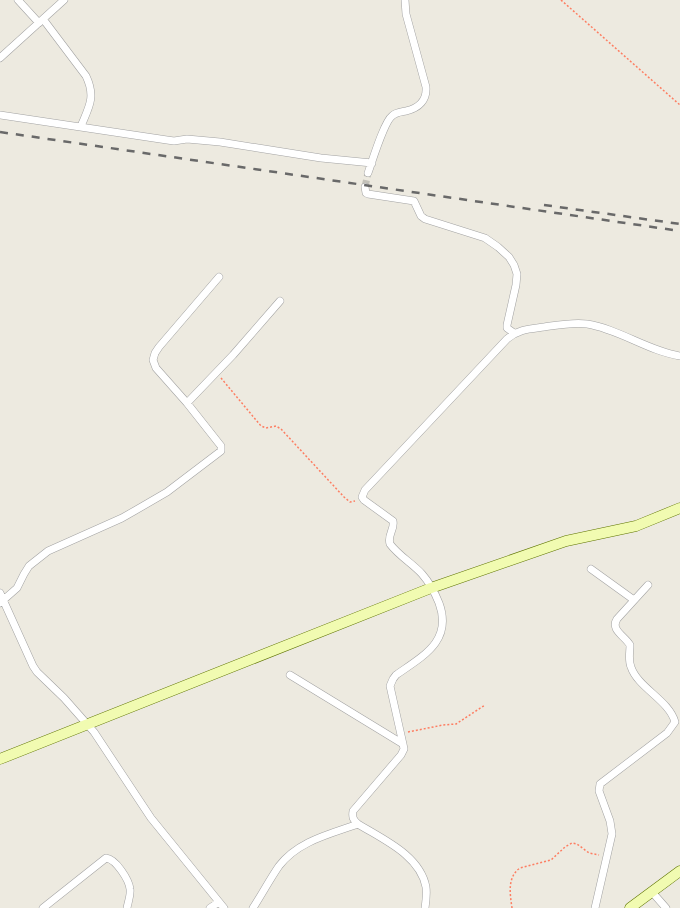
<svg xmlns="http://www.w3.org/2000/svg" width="680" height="908" font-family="'Titillium Web',sans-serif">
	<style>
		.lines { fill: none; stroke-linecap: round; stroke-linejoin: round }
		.street-tunnel { stroke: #c3c1b9; stroke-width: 7; stroke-dasharray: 7 3.5; stroke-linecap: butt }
		.street-casing { stroke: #a2a2a2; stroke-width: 8 }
		.secondary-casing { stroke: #5e7302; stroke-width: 11 }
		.path { stroke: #fd7e62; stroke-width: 1.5; stroke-dasharray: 2 2; stroke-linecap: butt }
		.street { stroke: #fff; stroke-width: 7 }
		.secondary { stroke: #f1fbb1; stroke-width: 10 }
		.rail { stroke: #696969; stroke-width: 2.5; stroke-dasharray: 8 8; stroke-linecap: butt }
	</style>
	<rect width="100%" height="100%" fill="#edeae0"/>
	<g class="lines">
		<path class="street-tunnel" d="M365,187l3,-14"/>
		<g class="street-casing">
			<path id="street" d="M18,0l21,23
				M43,19l43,57c10,21 3,31 -5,50
				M0,58l64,-58
				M0,115l167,25 7,1 13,-2 33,3 101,16 51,5
				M368,173c4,-11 16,-51 24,-57 4,-4 9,-4 14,-5 13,-3 21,-11 20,-24l-20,-73 -1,-14
				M365,187l1,6 2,1 46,7 7,15 4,3 60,19 13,9 11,10 5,8 3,9 -1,11 -9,40v3l7,5
				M187,403l46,-48 47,-54
				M591,569l43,31
				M0,593l33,73 4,6 27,26 30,34 57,86 73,90
				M0,603l17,-15 7,-14 5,-8 19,-15 74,-33 14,-8 31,-18 54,-41v-5l-34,-43 -31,-35 -3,-8 2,-7 4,-6 60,-70
				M290,675l113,69 1,5 -3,6 -48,56c-1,6 0,9 5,13 24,15 62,31 68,63 1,7 0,14 -1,21
				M403,744l-13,-58 3,-7 3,-4c27,-19 57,-34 43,-72 -4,-10 -10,-21 -17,-29 -10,-11 -23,-18 -32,-30 -3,-9 5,-15 3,-23l-29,-21 -2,-3 3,-7 142,-151c12,-10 22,-10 37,-12 14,-2 29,-5 43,-3 32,5 61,27 93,32
				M652,892l14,16
				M43,908l63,-50c10,1 23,22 24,31 1,6 -2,13 -3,19
				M210,908l9,-6
				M253,908c9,-14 17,-29 26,-42 19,-25 51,-32 79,-42
				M595,908l17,-74 -2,-13 -11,-30 1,-7 67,-51 8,-11c-6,-22 -37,-34 -44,-55 -3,-7 -1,-15 -1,-22 -5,-9 -20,-15 -13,-26l31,-34"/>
		</g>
		<g class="secondary-casing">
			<path id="secondary" d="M0,759l431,-171 135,-47 70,-15 44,-18
				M630,908l50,-37"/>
		</g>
		<path class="path" d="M561,0l119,105
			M221,378l40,48 5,2 10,-2 5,3 63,68 6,5 5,-1
			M408,732l35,-7 13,-1 29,-19
			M512,908c-2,-14 -5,-31 8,-40l31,-8 14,-13 7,-4 5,1 12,9 10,2"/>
		<use href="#street" class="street"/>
		<use href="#secondary" class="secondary"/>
		<path class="rail" d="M0,132l680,99
			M544,205l136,19"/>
	</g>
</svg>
